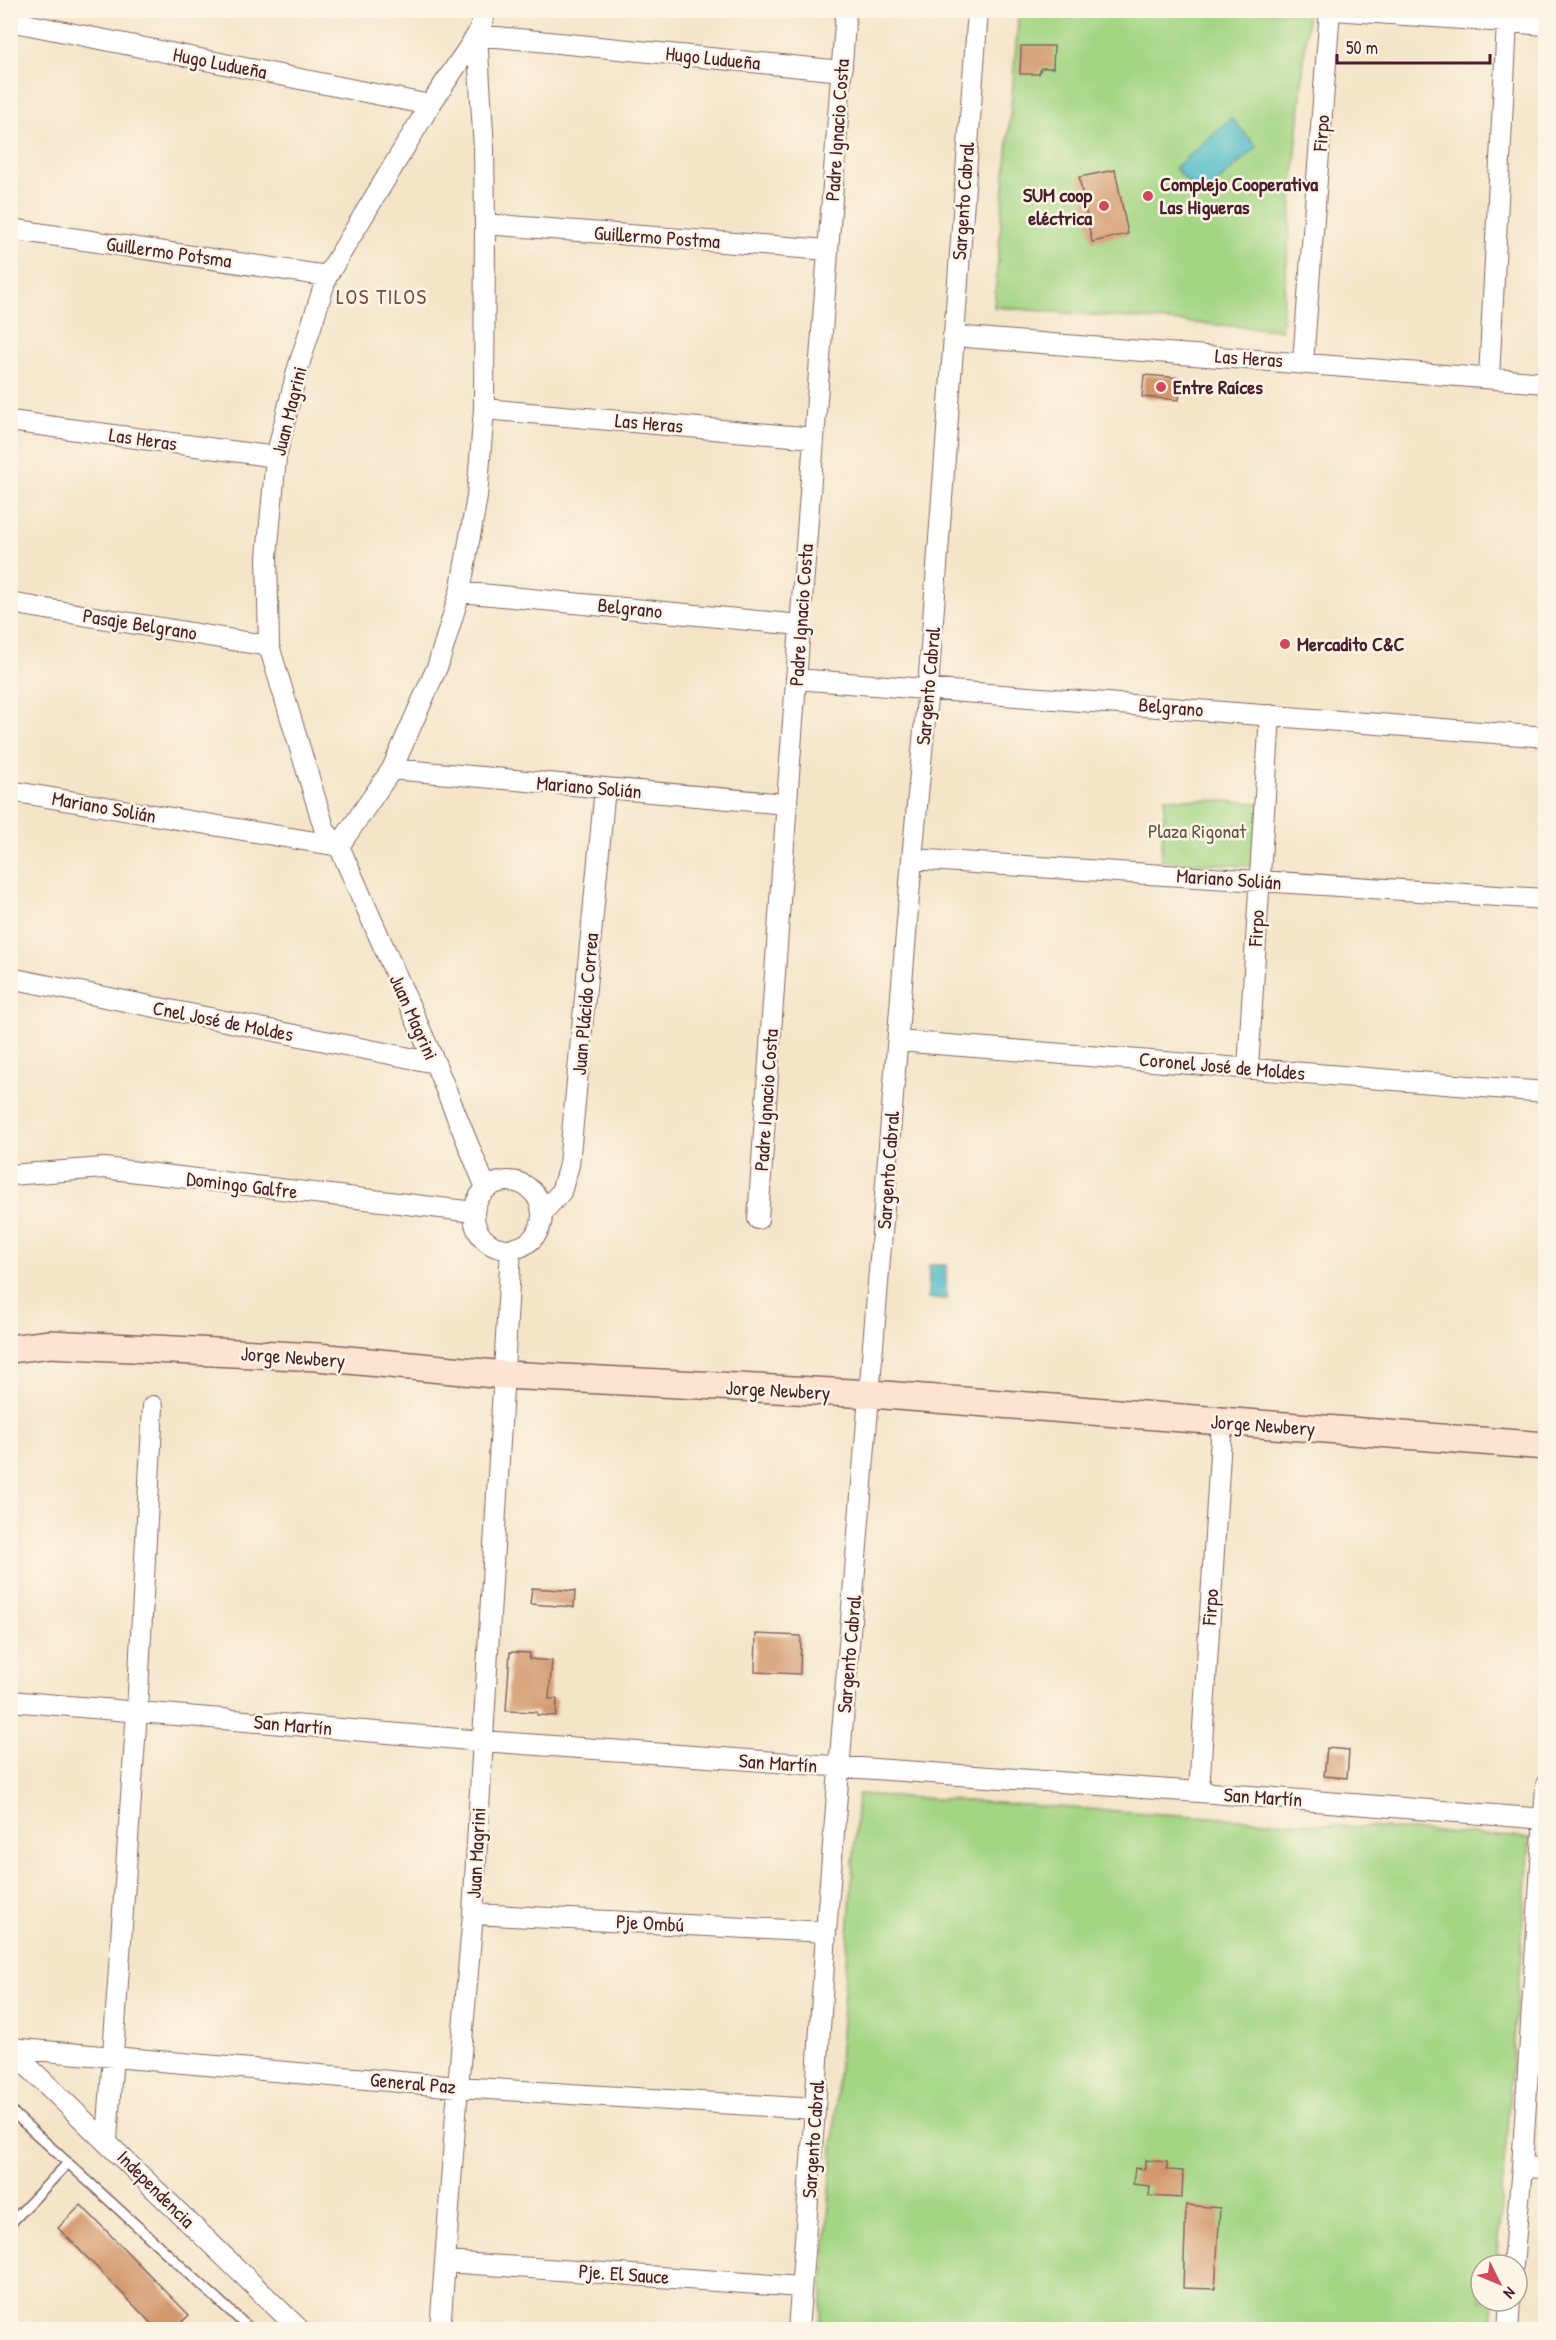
<svg xmlns="http://www.w3.org/2000/svg" width="1556" height="2340" font-family="'Patrick Hand',sans-serif">
	<style>
		.green { fill: #a3d583; stroke: #767a57; stroke-width: 1.5 }
		.water { fill: #4dbbc6; stroke: #4c6d78; stroke-width: 1.5 }
		.building { fill: #d3986d }
		.lines { fill: none; stroke-linecap: round; stroke-linejoin: round }
		.lane-casing { stroke: #866462; stroke-width: 12 }
		.street-casing { stroke: #866462; stroke-width: 22 }
		.secondary-casing { stroke: #866462; stroke-width: 30 }
		.lane { stroke: #fff; stroke-width: 9 }
		.street { stroke: #fff; stroke-width: 20 }
		.secondary { stroke: #fde4d1; stroke-width: 27 }
		.poi-dot { fill: #d1495b; stroke: #fcf5e5; stroke-width: 2 }
		.labels { text-anchor: middle; stroke-width: 5; stroke-linejoin: round; paint-order: stroke }
		.street-label { font-size: 20px; fill: #4a1f2b; stroke: #fcf5e5 }
		.poi-label { font-size: 20px; font-weight: bold; fill: #4a1f2b; stroke: #fcf5e5; text-anchor: start }
		.park-label { font-size: 20px; fill: #655645; stroke: #fcf5e5 }
		.neighbourhood-label { font-size: 21px; letter-spacing: 1.5px; fill: #7a4942; stroke: #fcf5e5 }
	</style>
	<rect width="100%" height="100%" fill="#fcf5e5"/>
	<filter id="ink" filterUnits="userSpaceOnUse"><feTurbulence type="fractalNoise" baseFrequency=".0167" numOctaves="2"/><feDisplacementMap in="SourceGraphic" scale="12" xChannelSelector="R" yChannelSelector="G"/><feConvolveMatrix kernelMatrix="1 2 1 2 8 2 1 2 1" color-interpolation-filters="sRGB"/></filter>
	<filter id="wash" filterUnits="userSpaceOnUse"><feTurbulence type="fractalNoise" baseFrequency=".008" numOctaves="4" result="noise"/><feDisplacementMap in="SourceGraphic" scale="24" xChannelSelector="R" yChannelSelector="G"/><feGaussianBlur stdDeviation="1.35" result="paint"/><feColorMatrix in="noise" values="0 0 0 0 0 0 0 0 0 0 0 0 0 0 0 0 0 1.4 0 .05"/><feComposite in="paint" operator="in"/></filter>
	<g filter="url(#wash)">
		<rect width="100%" height="100%" fill="#f4e5c9"/>
		<path class="green" d="M1019,11h289l-27,319 -287,-23z
			M1165,798l95,5 -4,63 -95,-5z
			M858,1794l672,44 -34,427h-15v36h13l-3,28 -671,1z"/>
		<path class="water" d="M1231,118l26,29 -56,50 -26,-29z
			M929,1265h17v34h-18z"/>
		<g id="blocks">
			<path class="building" d="M1021,46h33l-1,22h-12l-2,6h-19z
				M1115,170l13,64 -36,8 -13,-65z
				M1144,375l37,3 -2,22 -37,-3z
				M532,1588l43,3 -1,16 -44,-3z
				M756,1634l45,2 -1,38 -45,-2z
				M510,1652l20,1 -1,6 23,2 -3,38h8l-1,17 -19,-1v-3l-31,-1z
				M1327,1748l22,2 -2,28 -23,-2z
				M1145,2160l22,2v8l16,1 -1,27 -33,-2 1,-10 -17,-2 2,-16 10,1z
				M81,2205l108,110 -15,15h-16l-100,-102z
				M1186,2205l34,3 -5,81 -32,-1z"/>
		</g>
	</g>
	<g filter="url(#ink)">
		<use href="#blocks" fill-opacity="0" stroke="#866462" stroke-width="1.5"/>
		<g class="lines">
			<g class="lane-casing">
				<path id="lane" d="M10,2110l241,220
					M10,2224l57,-60"/>
			</g>
			<g class="street-casing">
				<path id="street" d="M1334,10l212,15
					M10,21l420,84
					M485,224l343,26
					M10,229l317,47
					M953,336l593,47
					M1303,362l27,-352
					M1489,378l18,-356
					M484,409l330,29
					M10,421l266,36
					M460,592l340,33
					M10,603l259,43
					M796,679l750,58
					M392,769l394,35
					M10,791l329,55 53,-77 46,-104 22,-73 17,-95 7,-88 1,-185 -1,-75 -7,-114 365,36
					M912,859l634,40
					M10,978l425,85
					M898,1041l648,51
					M1248,1068l22,-353
					M10,1175l94,-7 370,44
					M474 1215a34 34 0 1 1 68 0a34 34 0 1 1-68 0Z
					M486,1188l-51,-125 -96,-217 -14,-15 -56,-185 -2,-89 9,-100 21,-86 30,-95 103,-171 47,-70 10,-25
					M543,1212l18,-20 8,-27 36,-377
					M758,1219l28,-404 60,-805
					M10,1701l472,40 717,51 347,27
					M1199,1792l23,-370
					M473,1914l353,18
					M10,2048l448,39 357,22
					M10,2049l290,281
					M107,2140l30,-429 16,-305
					M1522,2167l24,1
					M446,2262l355,25
					M1513,2265l9,-98 24,-382
					M440,2330l18,-243 15,-173 38,-665
					M798,2330l17,-221 11,-177 86,-1073 16,-171 50,-678
					M1508,2330l2,-29"/>
			</g>
			<g class="secondary-casing">
				<path id="secondary" d="M10,1349l40,-5 267,13 188,18 366,19 675,52"/>
			</g>
			<use href="#lane" class="lane"/>
			<use href="#street" class="street"/>
			<use href="#secondary" class="secondary"/>
		</g>
	</g>
	<g class="poi-dot">
		<circle cx="1148" cy="196" r="6"/>
		<circle cx="1104" cy="206" r="6"/>
		<circle cx="1161" cy="387" r="6"/>
		<circle cx="1285" cy="644" r="6"/>
	</g>
	<g class="labels">
		<g class="street-label">
			<text transform="translate(713 58) rotate(6)" y="7">Hugo Ludueña</text>
			<text transform="translate(220 63) rotate(11)" y="7">Hugo Ludueña</text>
			<text transform="translate(837 130) rotate(-86)" y="7">Padre Ignacio Costa</text>
			<text transform="translate(1321 133) rotate(-86)" y="7">Firpo</text>
			<text transform="translate(963 201) rotate(-86)" y="7">Sargento Cabral</text>
			<text transform="translate(657 237) rotate(4)" y="7">Guillermo Postma</text>
			<text transform="translate(169 252) rotate(8)" y="7">Guillermo Potsma</text>
			<text transform="translate(1249 358) rotate(4)" y="7">Las Heras</text>
			<text transform="translate(289 411) rotate(-76)" y="7">Juan Magrini</text>
			<text transform="translate(649 423) rotate(5)" y="7">Las Heras</text>
			<text transform="translate(143 439) rotate(8)" y="7">Las Heras</text>
			<text transform="translate(630 608) rotate(6)" y="7">Belgrano</text>
			<text transform="translate(801 615) rotate(-86)" y="7">Padre Ignacio Costa</text>
			<text transform="translate(140 624) rotate(9)" y="7">Pasaje Belgrano</text>
			<text transform="translate(928 686) rotate(-85)" y="7">Sargento Cabral</text>
			<text transform="translate(1171 707) rotate(5)" y="7">Belgrano</text>
			<text transform="translate(589 787) rotate(5)" y="7">Mariano Solián</text>
			<text transform="translate(104 807) rotate(10)" y="7">Mariano Solián</text>
			<text transform="translate(1229 879) rotate(4)" y="7">Mariano Solián</text>
			<text transform="translate(1256 928) rotate(-87)" y="7">Firpo</text>
			<text transform="translate(585 1004) rotate(-85)" y="7">Juan Plácido Correa</text>
			<text transform="translate(414 1017) rotate(66)" y="7">Juan Magrini</text>
			<text transform="translate(223 1021) rotate(11)" y="7">Cnel José de Moldes</text>
			<text transform="translate(1222 1066) rotate(5)" y="7">Coronel José de Moldes</text>
			<text transform="translate(766 1100) rotate(-86)" y="7">Padre Ignacio Costa</text>
			<text transform="translate(888 1170) rotate(-86)" y="7">Sargento Cabral</text>
			<text transform="translate(242 1185) rotate(7)" y="7">Domingo Galfre</text>
			<text transform="translate(293 1357) rotate(4)" y="7">Jorge Newbery</text>
			<text transform="translate(778 1390) rotate(3)" y="7">Jorge Newbery</text>
			<text transform="translate(1263 1425) rotate(4)" y="7">Jorge Newbery</text>
			<text transform="translate(1210 1607) rotate(-86)" y="7">Firpo</text>
			<text transform="translate(849 1654) rotate(-85)" y="7">Sargento Cabral</text>
			<text transform="translate(293 1725) rotate(5)" y="7">San Martín</text>
			<text transform="translate(778 1763) rotate(4)" y="7">San Martín</text>
			<text transform="translate(1263 1797) rotate(4)" y="7">San Martín</text>
			<text transform="translate(476 1853) rotate(-87)" y="7">Juan Magrini</text>
			<text transform="translate(650 1923) rotate(3)" y="7">Pje Ombú</text>
			<text transform="translate(413 2083) rotate(5)" y="7">General Paz</text>
			<text transform="translate(813 2139) rotate(-86)" y="7">Sargento Cabral</text>
			<text transform="translate(156 2189) rotate(45)" y="7">Independencia</text>
			<text transform="translate(624 2274) rotate(4)" y="7">Pje. El Sauce</text>
		</g>
		<g class="poi-label">
			<text x="1160" y="191">Complejo Cooperativa<tspan x="1160" dy="23">Las Higueras</tspan></text>
			<text x="1092" y="202" text-anchor="end">SUM coop<tspan x="1092" dy="23">eléctrica</tspan></text>
			<text x="1173" y="394">Entre Raíces</text>
			<text x="1297" y="651">Mercadito C&amp;C</text>
		</g>
		<g class="park-label">
			<text x="1197" y="838">Plaza Rigonat</text>
		</g>
		<g class="neighbourhood-label">
			<text x="382" y="304">LOS TILOS</text>
		</g>
	</g>
	<rect width="1556" height="2340" fill="none" stroke="#fcf5e5" stroke-width="36"/>
	<g transform="translate(1499 2283) rotate(133)"><circle r="28" fill="#fcf5e5" stroke="#b59f9b" stroke-width="1.5"/>
	<path d="M0-4.5L10 22L0 15L-10 22Z" fill="#d1495b"/>
	<text y="-9" font-size="16" font-weight="bold" text-anchor="middle" fill="#4a1f2b">N</text>
	</g>
	<path d="M1337 54v9h153v-9" fill="none" stroke="#4a1f2b" stroke-width="3"/>
	<text x="1346" y="54" font-size="18" fill="#4a1f2b" stroke="#fcf5e5" stroke-width="4.5" paint-order="stroke">50 m</text>
</svg>
